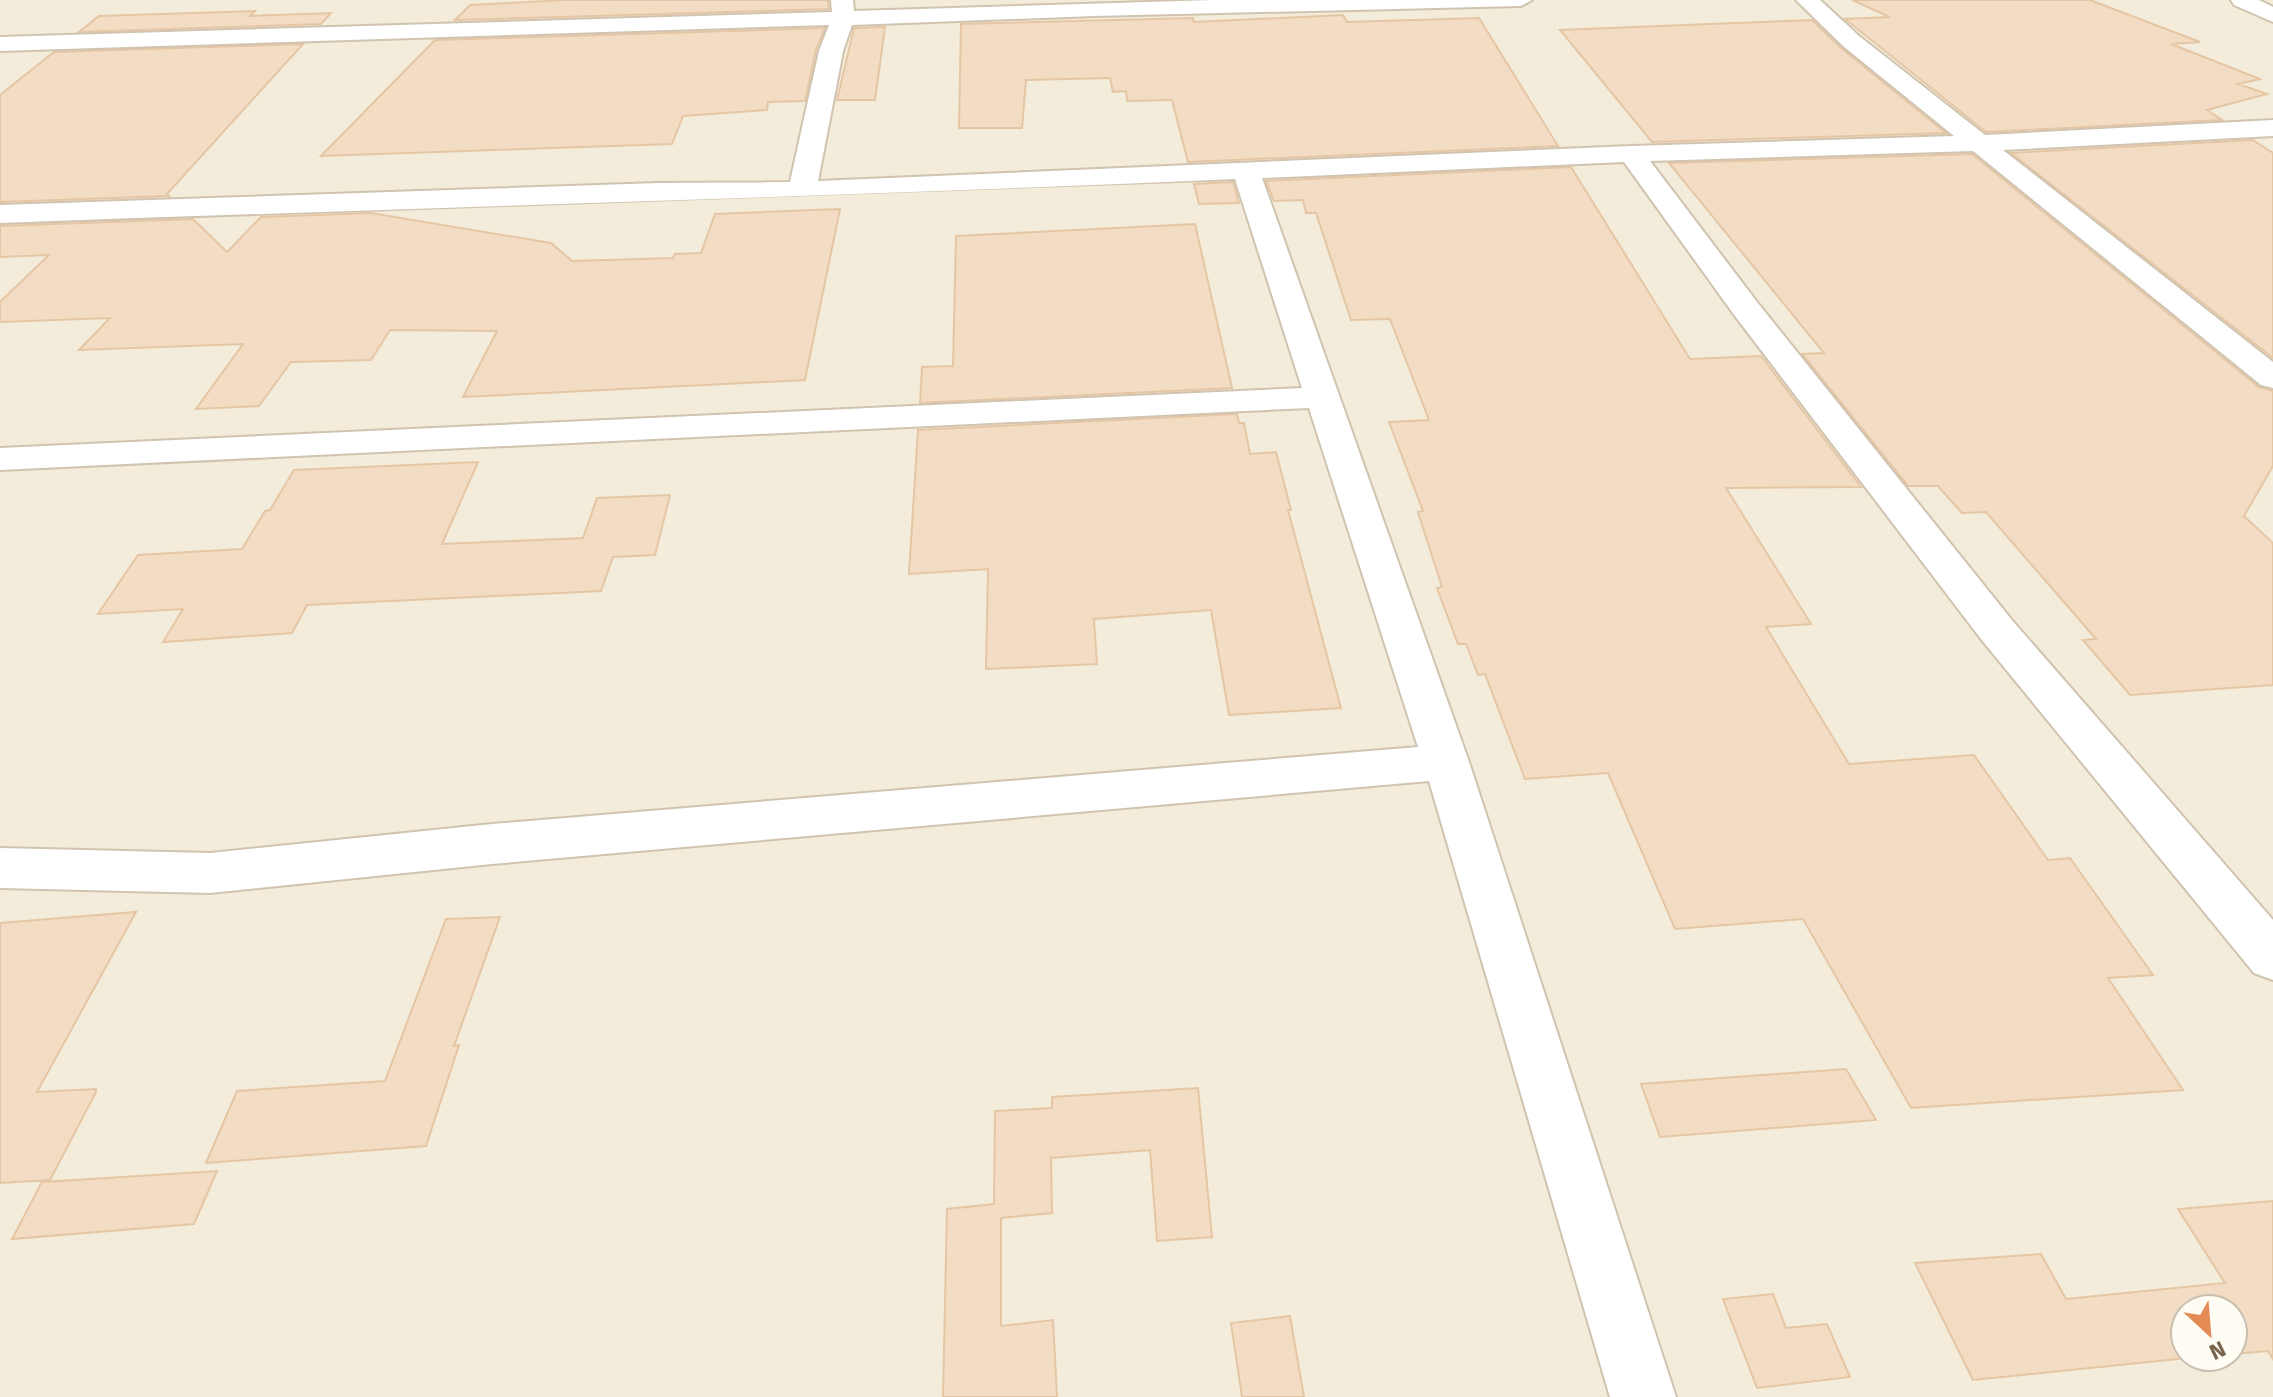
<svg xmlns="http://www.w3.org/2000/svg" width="2273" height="1397" font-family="'Fira Sans',sans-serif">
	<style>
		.residential { fill: #f4ecda; fill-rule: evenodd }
		.building { fill: #f2ddc4; stroke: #e5c6a4; stroke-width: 2 }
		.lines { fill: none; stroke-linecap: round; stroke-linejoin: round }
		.minor-casing { stroke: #d0c3b0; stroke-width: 4 }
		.minor { fill: #fff; fill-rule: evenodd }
	</style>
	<rect width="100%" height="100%" fill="#fdf9ec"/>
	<path class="residential" d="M0,0h2273v1397h-2273zM2185,1309h48v48h-48z"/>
	<path class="building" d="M565,0h263l1,9 -374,11 15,-15z
		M1852,0h238l110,42 -29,2 89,35 -22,5 29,10 -60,16 15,10 -236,12 -141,-113 45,-2z
		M255,11l-5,5 81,-3 -10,11 -242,8 20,-16z
		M1343,15l4,7 132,-4 79,128 -370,16 -16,-62 -45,1 -1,-10 -13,1 -3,-14 -84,2 -4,48h-63l2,-104 232,-6 1,4z
		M1812,20l29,28 105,85 -294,9 -92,-112z
		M885,27l-10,73h-38l17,-72z
		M825,28l-9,22 -11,51 -37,1 -1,8 -84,6 -11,28 -351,12 114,-116z
		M303,44l-136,150 2,2 -169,6v-107l54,-43z
		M2253,140l20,13v205l-262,-205z
		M1972,154l287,233 14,4v75l-29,50 29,27v142l-143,10 -47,-55 13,-1 -110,-127 -24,1 -24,-27h-30l-106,-132 22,-1 -155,-190z
		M1571,167l119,192 71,-3 100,131 -135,1 85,136 -45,3 83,137 125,-9 74,105 22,-2 83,117 -45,3 75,112 -272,18 -108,-189 -128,10 -67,-156 -83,6 -40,-105 -7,1 -12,-31h-8l-21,-56 5,-1 -24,-75 5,-1 -34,-89 40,-2 -39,-101 -39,1 -35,-107h-10l-3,-13 -29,1 -8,-20z
		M1233,182l6,21 -40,1 -5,-20z
		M840,209l-35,171 -342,17 34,-66 -107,-1 -19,30 -80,2 -32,44 -63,3 47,-65 -164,6 31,-32 -110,4v-20l49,-47 -49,2v-31l193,-7 34,33 34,-35 110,-4 180,30 21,18 101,-3 2,-4 26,-1 14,-39z
		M1195,224l37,164 -312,15 2,-36 31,-1 3,-130z
		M1237,414l2,9h5l6,31 26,-2 15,58h-3l53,198 -112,7 -18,-105 -117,9 3,45 -111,5 2,-100 -79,5 9,-144z
		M478,462l-36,82 141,-6 14,-40 73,-3 -15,60 -42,2 -12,34 -294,14 -15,28 -129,9 20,-33 -85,5 40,-59 104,-6 23,-38 5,-1 24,-40z
		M136,912l-99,180 59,-3v3l-46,88 -50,3v-260z
		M500,917l-46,129 5,-1 -33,101 -220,17 31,-72 148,-10 61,-162z
		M1846,1069l30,51 -216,17 -19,-53z
		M1198,1088l14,149 -55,4 -7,-91 -99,8 1,55 -51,5v108l52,-6 4,77h-114l4,-188 47,-5 1,-93 57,-3v-11z
		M217,1171l-23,53 -182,15 30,-57z
		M2273,1201v158l-5,-8 -35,3v-45h-48v48h12l-224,23 -58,-117 126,-9 25,45 159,-16 -47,-74z
		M1773,1294l13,34 41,-4 23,53 -93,11 -34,-89z
		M1290,1316l14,81h-62l-11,-74z"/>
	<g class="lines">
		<g class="minor-casing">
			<path id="minor" d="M831,0h22l1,11 359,-11h319l-11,6 -426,10 -243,9 -9,26 -25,130 813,-35 323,-10 -111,-90 -47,-46h24l39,36 126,99 288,-15v16l-270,14 270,212v26l-12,-3 -288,-234 -323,10 107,141 254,317 262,301v60l-19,-7 -273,-334 -246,-323 -111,-154 -362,16 207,584 207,635h-66l-181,-616 -937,83 -282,29 -210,-5v-40l210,5 282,-29 926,-77 -109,-339 -1309,62v-22l1302,-60 -67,-209c-411,18 -823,29 -1235,44v-18l658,-22 132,-1 29,-131 10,-26 -829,26v-14l832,-25z
				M2231,0h28l14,7v15l-39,-17z"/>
		</g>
		<use href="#minor" class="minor"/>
	</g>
	<g transform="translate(2209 1333) rotate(154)"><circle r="38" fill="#fffcf3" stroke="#c9bfb1" stroke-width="2"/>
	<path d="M0-6L14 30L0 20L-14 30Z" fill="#e48a54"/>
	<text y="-12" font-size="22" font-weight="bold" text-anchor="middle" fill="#79644e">N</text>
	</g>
</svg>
